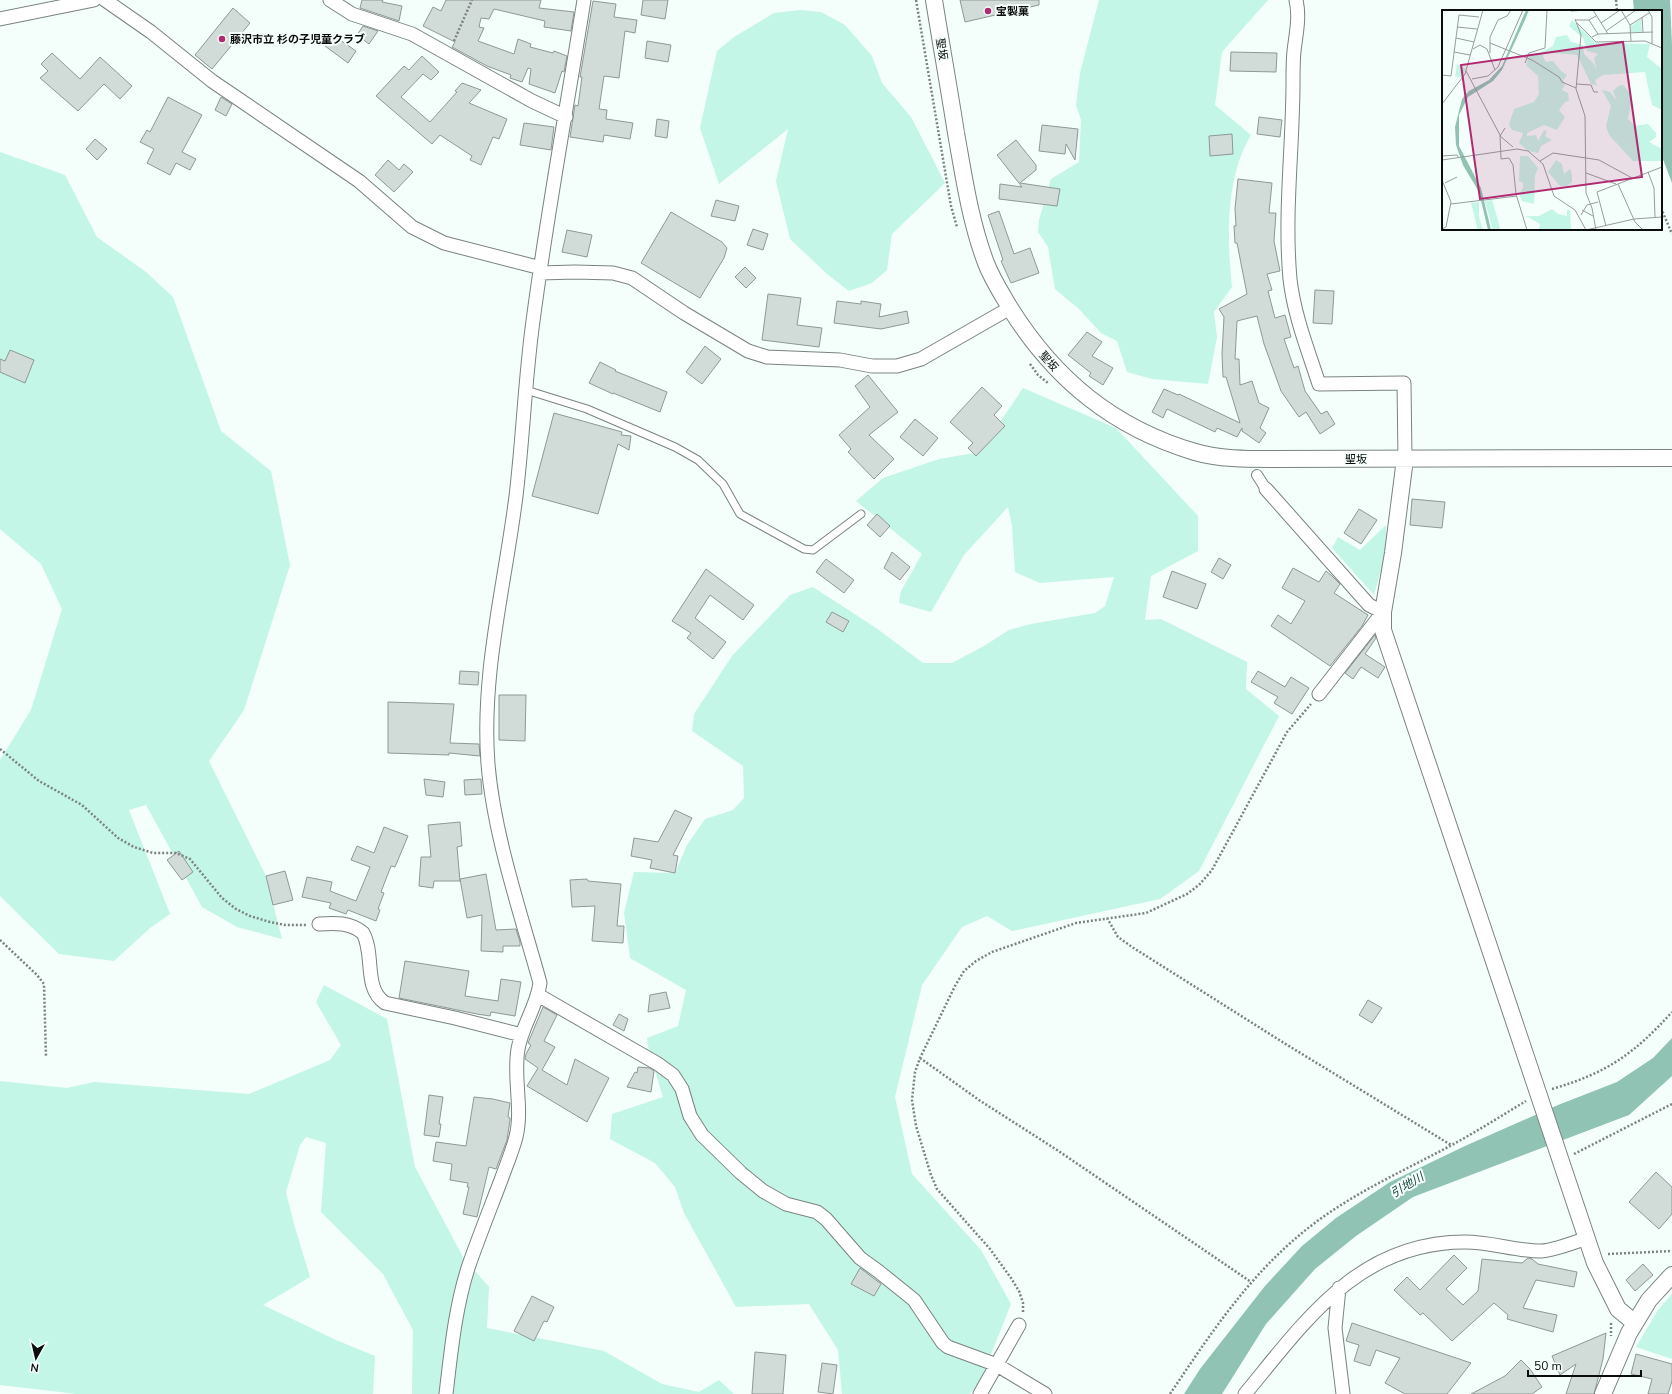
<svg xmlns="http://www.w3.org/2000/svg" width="1672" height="1394" font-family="'Nunito Sans','Noto Sans JP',sans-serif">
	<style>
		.green { fill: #c3f6e6 }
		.water { fill: #90c3b4 }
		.building { fill: #d1dbd7; stroke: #8e9895 }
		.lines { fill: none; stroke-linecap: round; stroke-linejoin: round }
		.service-casing { stroke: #7a8380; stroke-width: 9 }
		.pedestrian-casing { stroke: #7a8380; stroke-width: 12 }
		.minor-casing { stroke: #7a8380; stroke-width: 15 }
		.tertiary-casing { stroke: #7a8380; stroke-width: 18 }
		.path { stroke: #7c8280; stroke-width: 2.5; stroke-dasharray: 2 2; stroke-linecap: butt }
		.service { stroke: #fff; stroke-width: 7 }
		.pedestrian { stroke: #fff; stroke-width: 10 }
		.minor { stroke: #fff; stroke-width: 13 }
		.tertiary { stroke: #fff; stroke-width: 16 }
		.poi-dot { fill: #b12a6f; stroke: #f4fefb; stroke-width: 1.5 }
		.labels { text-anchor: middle; stroke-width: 4; stroke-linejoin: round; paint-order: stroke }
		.poi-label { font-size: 11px; font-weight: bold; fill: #0a0d0c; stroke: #f4fefb; text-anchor: start }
		.street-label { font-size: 11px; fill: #0a0d0c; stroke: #f4fefb }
		.water-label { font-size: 12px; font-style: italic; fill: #184439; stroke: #f4fefb }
		.inset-road { fill: none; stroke: #969e9b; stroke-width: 1 }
		.view { fill: #b12a6f; fill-opacity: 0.15; stroke: #b12a6f; stroke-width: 2 }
		.inset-edge { fill: none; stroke: #0a0d0c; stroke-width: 2 }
	</style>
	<rect width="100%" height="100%" fill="#f4fefb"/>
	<path class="green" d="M1099,0h169l-46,52 -7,53 36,30c-26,43 -24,104 -19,152l-18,25 3,25 -9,47 -56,-5 -25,-7 -10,-31 -16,-8 -22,-24 -24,-20 -7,-42 -10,-15 1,-12 12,-41 28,-17 2,-42 -5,-15 4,-32z
		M801,10l20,2 24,13 27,31 10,27 29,34 34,66 -53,51 -5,36 -15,13 -23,8 -22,-17 -37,-35 -14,-58 12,-52 -69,55 -19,-56 17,-77 17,-14 40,-24z
		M0,152l65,23 32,62 49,35 27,25 48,134 50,40 19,94 -46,145 -35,51 57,115 16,63 -45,-12 -35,-20 -56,-102 -17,5 41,104 -20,14 -36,33 -55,-7 -59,-58v-136l31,-50 31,-101 -21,-45 -41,-35z
		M1023,388l93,40 82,88v35l-47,25 -6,44 16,-1 86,43 -1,27 33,27 -80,155 -39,28 -148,32 -25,-15 -25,11 -40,58 -27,112 17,77 69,76 30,54 -30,75 -11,15h-128l-4,-44 -29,-46 -73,3 -52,-94 -9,-26 -20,-24 -45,-24 2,-25 51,-17 -14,-45 -2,-14 31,-12 8,-36 -56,-32 -6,-45 10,-41 41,1 12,-28 18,-26 28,-9 11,-12 -1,-32 -51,-35 2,-17 38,-58 58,-61 23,-8 63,41 47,35h29l32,-17 25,-16 22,-6 64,-11 10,-7 9,-29 -74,6 -25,-11 -3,-46 -4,-19 -44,48 -33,57 -32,-9 2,-12 21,-37 -66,-53 27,-23 56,-19 41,-7z
		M1386,525l1,24 -13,46 -42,-47 6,-11 22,13z
		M324,985l63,34 28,148 48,90 26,30 -2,41 117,23 58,33 37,8 20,-12 15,14h-322l1,-64 -30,-56 -62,-62 5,-69 -20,-6 -6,8 -14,47 8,32 16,53 -47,28 73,35 39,16 -2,38h-296l-77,-9v-304l67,7 27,-6 155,12 81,-34 11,-15 -25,-43z
		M1672,1294v65l-36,-12 22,-37z"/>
	<path class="water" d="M1633,0h37l2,45v138l-11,-29v-143h-27z
		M1672,1038v38l-43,39 -216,82 -57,39 -41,33 -49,55 -44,70h-38l16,-25 65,-83 37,-40 34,-28 54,-36 75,-36 93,-41 59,-23 36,-24z"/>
	<path class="building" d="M362,0h21l-1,2 20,4 -3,15 -39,-13z
		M446,0h95l-2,8 35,4 -3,19 -27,-4 1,-6 -51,-12 -5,10 -8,-1 -2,9 5,1 -6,13 36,13 4,-15 13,5 -1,3 23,6 1,-2 13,5 -3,16 -2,-1 -7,22 -26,-9 2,-15 -3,-1 -6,14 -12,-4 1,-3 -24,-9 -35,-19 3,-5 -32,-16 10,-19 8,4z
		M643,0h25l-3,19 -24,-4z
		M960,0h79v5l-74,17z
		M593,1l23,3 -2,13 23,3 -2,13 -10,-2 -6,47 -15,-2 -5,33 8,1 -1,9 27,4 -3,16 -26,-4 -1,7 -33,-5 5,-32 3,1 4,-29h-2z
		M233,8l17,15 -38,46 -17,-14z
		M363,26l15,5 -9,13 -12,-9z
		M333,35l23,16 -8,12 -23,-17z
		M647,41l24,4 -3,17 -23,-4z
		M1231,52l46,1 -1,19 -46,-1z
		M52,53l28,26 20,-22 32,29 -12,13 -16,-15 -26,27 -38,-33 8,-7 -7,-7z
		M422,56l17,16 -8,8 -8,-6 -22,23 29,25 27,-30 -2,-1 7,-8 19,7 -12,13 38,16 -8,20 -6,-2 -12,28 -11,-5 2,-4 -32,-21 -8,9 -56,-48 28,-30 5,4z
		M168,97l34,18 -20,37 14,7 -6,11 -14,-7 -6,12 -23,-12 7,-14 -14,-7 7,-12 3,2z
		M221,97l11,7 -6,12 -11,-6z
		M1259,117l23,3 -2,17 -23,-3z
		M657,119l12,2 -2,17 -12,-2z
		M524,123l30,4 -3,23 -31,-5z
		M1042,125l36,4 -3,31 -9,-16 -1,10 -26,-3z
		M1232,134l1,20 -23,2 -1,-20z
		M95,139l12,10 -10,11 -11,-11z
		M1016,140l20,25v5l-16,13 40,6 -3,17 -58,-7 1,-15 22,3 -25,-32z
		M388,160l11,10 5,-6 9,8 -19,20 -19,-17z
		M1238,179l34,4 -3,30h7l-2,28 6,30 -13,3 5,16 -4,1 7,27 10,-3 6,22 -7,2 10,29 4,-2 7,25 16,23 6,-3 8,13 -15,10 -14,-22 -7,5 -18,-26 -17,-47 -7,-28 -20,5 -2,38h4l1,26 12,-4 7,22 10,5 -9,20 6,5 -7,10 -17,-12v-3l-5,9 -20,-9 -2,4 -48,-23 -4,9 -11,-6 12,-23 14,6 1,-1 61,29 -14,-46h-3l-1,-23 2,-37 -5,-8 28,-15 -10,-51h-2l-1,-17h2l-1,-17z
		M716,200l23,6 -4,15 -24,-5z
		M999,211l15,43 16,-6 9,25 -28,10 -10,-22 2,-1 -15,-45z
		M671,212l51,30 5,6 -3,10 -24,40 -59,-35z
		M753,229l15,5 -5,16 -16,-5z
		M567,230l25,5 -5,22 -25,-5z
		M745,267l11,11 -10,10 -11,-11z
		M1315,290l19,1 -2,33 -19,-1z
		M768,294l33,4 -4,27 25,3 -3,19 -57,-7z
		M837,301l24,3v-3l20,3 -2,13 28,-6 2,12 -28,6 -47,-6z
		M1087,332l15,10 -10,14 21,12 -10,17 -14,-9 2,-3 -23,-18z
		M705,346l16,13 -19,25 -16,-12z
		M10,350l24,10 -9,23 -25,-11v-13l5,2z
		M600,362l16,8 -1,1 52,21 -7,20 -47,-19v1l-24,-11z
		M868,375l30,37 -29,23 25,24 -20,20 -26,-27 3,-3 -12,-14 31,-28 -15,-21z
		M982,387l20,19 -8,9 11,11 -29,30 -8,-8 5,-5 -23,-21z
		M554,413l68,19 -1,3 10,1 -2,14 -11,-6 -20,70 -66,-18z
		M915,419l23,19 -15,18 -23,-19z
		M1412,499l33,3 -3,26 -32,-3z
		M1359,509l18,11 -16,24 -17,-11z
		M877,514l13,12 -10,11 -13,-12z
		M892,552l18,15 -10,13 -16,-12z
		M1219,558l12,7 -8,14 -12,-7z
		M826,559l28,21 -10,13 -28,-21z
		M1293,568l26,14 7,-11 6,5 8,8 -6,9 34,22 -6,11 -32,40 -59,-40 7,-11 13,9 14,-23 -23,-13z
		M706,569l48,36 -11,15 -33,-25 -15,23 31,24 -13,17 -26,-21 4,-5 -19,-12z
		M1172,571l34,13 -9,25 -34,-12z
		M832,612l17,9 -6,11 -17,-10z
		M1375,635l1,3 -11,16 20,13 -7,11 -17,-11 -8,12 -8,-6z
		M460,671l19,1 -1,13 -19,-1z
		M1258,671l27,16 6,-10 18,11 -17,26 -18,-11 4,-6 -27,-15z
		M499,695h27l-1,46 -26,-1z
		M388,702l66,2 -4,39 29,1 1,12 -31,-3v2l-61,-2z
		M424,779l21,3 -2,15 -17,-2z
		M481,779l1,15 -17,1 -1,-15z
		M675,810l17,8 -19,37 5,1 -3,17 -25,-5 2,-8 -21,-4 3,-18 24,4z
		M460,822l2,24 -5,1 3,34h-26l-1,7 -14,-2 2,-29h10l-3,-32z
		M384,827l24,9 -13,31 -4,-1 -10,26 3,1 -6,16 2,1 -4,11 -28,-11 -2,4 -17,-6 2,-5 -29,-6 5,-20 25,5 -2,9 26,10 14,-34 -19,-7 6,-14 17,7z
		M179,851l14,21 -11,8 -15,-20z
		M285,871l8,29 -20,5 -7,-29z
		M486,874l10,56 20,-1 4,13v4h-17v6l-22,-1 1,-36 -15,3 -7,-39z
		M587,879l1,2 33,3 -4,42h7l-1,17 -31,-2 3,-35 -23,1 -2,-27z
		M405,961l64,10 -4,25 33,5 3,-22 20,3 -6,34 -24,-4 -1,4 -13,-2 -78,-16z
		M666,992l4,16 -22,4 2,-17z
		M1368,1000l14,8 -10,15 -13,-8z
		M543,1007l14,8 -13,26 11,6 -13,23 25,15 8,-26 34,19 -22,44 -60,-36 11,-18 -13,-9 1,-5 5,-9 -3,-2z
		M619,1014l9,5 -4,12 -11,-6z
		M638,1067l12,1 4,3 -3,21 -24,-5 8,-15 2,1z
		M429,1095l14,2 -4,27h2l-2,13 -15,-2z
		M474,1097l19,2 17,4 -2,14 2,1v2l-3,20 -11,29 -7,-2 -12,50 -14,-3 6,-27h-2l1,-4 -18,-3 2,-16 -19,-3 3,-19 30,4z
		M1656,1172l16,15v27l-13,15 -30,-27z
		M1454,1255l13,13 -21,21 17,16 15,-14 4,-32 40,4 6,-5 4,1 6,5 39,8 -3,15 -38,-7 -13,28 34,7 -4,17 -46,-13 1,-4 -14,-12 -42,38 -29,-28 -3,2 -26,-25 13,-13 13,13z
		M1643,1264l10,11 -18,16 -9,-11z
		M860,1268l21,16 -7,12 -23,-12z
		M532,1296l22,11 -7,15 -3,-1 -10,20 -20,-10z
		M1352,1323l119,40 -24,31h-42l-20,-11 15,-25 -24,-8 -6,16 -16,-5 5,-16 -13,-4z
		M1606,1333l-3,26 -9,35h-28l10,-30 -16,11 -8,-19z
		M755,1352l31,3 -3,39h-31z
		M1636,1354l36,10v17l-4,13h-20l4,-15 -21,-5z
		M1521,1360l9,9 12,18 -10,7h-61l34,-18z
		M822,1363l15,2 -4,29 -15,-2z"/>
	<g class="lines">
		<g class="service-casing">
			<path id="service" d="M526,390l61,19 88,38 23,13 25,24 17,30 64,35 9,1 48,-36"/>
		</g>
		<g class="pedestrian-casing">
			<path id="pedestrian" d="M1257,475l9,14"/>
		</g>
		<g class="minor-casing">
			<path id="minor" d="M105,0l46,32 61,49 147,100 53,46 32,16 97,25
				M330,0l22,14 60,20 120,67 34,16
				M1296,0c4,17 0,34 -2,51 -1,10 -1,20 -1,31 0,65 -9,131 -3,197 4,36 18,71 29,105l85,-1 1,76
				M0,19l94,-19
				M540,273l35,-1 38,1 19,5 52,35 64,38 19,6 73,3 32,6h25l24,-7 89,-51
				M1266,489l103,116 14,7 -64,82
				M319,924c16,-1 31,-2 44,9 12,22 0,55 22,70l70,15 67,17
				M538,995l120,69 15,11 9,14 8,27 12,19 39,38 22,18 23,13 31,8 9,7 34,39 18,13 36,29 29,43 5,4 49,18 48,29
				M1339,1288l-4,40 8,66
				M446,1394c5,-42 9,-85 22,-126 10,-29 22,-59 33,-88 5,-14 11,-28 15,-43 7,-29 -3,-59 2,-88 4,-23 19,-43 22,-66 -19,-69 -46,-147 -52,-219 -7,-91 17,-179 28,-268 7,-58 9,-117 17,-175 14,-107 34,-214 51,-321
				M980,1394l39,-69
				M1245,1394c61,-74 114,-152 220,-152 26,0 51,9 76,9 10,0 35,-9 46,-13"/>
		</g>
		<g class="tertiary-casing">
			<path id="tertiary" d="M934,0c7,44 15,88 22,133 8,44 14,88 30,130 6,16 16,31 24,45 45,72 104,120 185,144 24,7 51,7 76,7l401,-1
				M1405,459l-12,94 -10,59v18l212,633 23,46 17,14
				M1603,1394l26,-61 20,-33 23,-25"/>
		</g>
		<path class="path" d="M916,0l35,206 6,21
			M1616,0l1,11
			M454,41l18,-41
			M1661,208l11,26
			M1030,364l8,11 10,8
			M0,749l39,32 43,24 36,33 16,9 19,6h23l14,6 32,39 14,11 14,7 20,6 15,3h21
			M1107,918l11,19 14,10 152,96 167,102
			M0,940l37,35 7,9 2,73
			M920,1058l59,42 78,50 194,132
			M1552,1089c55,-16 82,-35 120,-77
			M1574,1154l98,-50
			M1608,1254l64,-3
			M1023,1312v-9l-4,-12 -8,-13 -21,-29 -53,-60 -6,-14 -15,-49 -4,-26 3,-28 5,-14 35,-72 9,-15 12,-10 16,-9 84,-29 70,-10 41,-19 12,-9 13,-15 75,-138 24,-28
			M1611,1323v13
			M1170,1394c43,-64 83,-125 146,-172 42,-31 89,-52 134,-76 26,-14 51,-30 76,-45"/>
		<use href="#service" class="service"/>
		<use href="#pedestrian" class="pedestrian"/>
		<use href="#minor" class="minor"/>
		<use href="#tertiary" class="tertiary"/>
	</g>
	<g class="poi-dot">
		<circle cx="988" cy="11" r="4"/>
		<circle cx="222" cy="39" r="4"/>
	</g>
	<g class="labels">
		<g class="poi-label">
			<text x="996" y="15">宝製菓</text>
			<text x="230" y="43">藤沢市立 杉の子児童クラブ</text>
		</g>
		<g class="street-label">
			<text transform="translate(942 49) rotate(80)" y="4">聖坂</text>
			<text transform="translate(1049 361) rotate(48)" y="4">聖坂</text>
			<text x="1356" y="463">聖坂</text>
		</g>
		<g class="water-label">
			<text transform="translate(1407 1185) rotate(-31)" y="4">引地川</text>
		</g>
	</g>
	<g transform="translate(1442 10)">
		<rect width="220" height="220" fill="#f4fefb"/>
		<path d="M199,9l1,13h-11v-6zM130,10l24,23 54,1 -3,13 15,12v41l-10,-5 -7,-33 -42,3 -8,5 2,6 -6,-2 -14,-29 -33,-3 -2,2 4,8 7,-1 8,10 6,4 -4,5 2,5 -3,5 6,3 1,8 -4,1 -6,8 6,7 -8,13 -13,-5 -17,8v3l9,-1 2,6 6,-11 3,1 -2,5 7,4 -11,6 -3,7 -10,-2 -9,-8 4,-10 -11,-3 -3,-5 5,-16 20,-7 5,-8 -1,-18 -12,-11 4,-11 9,-1 14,-7 3,-9 11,-2 4,7 12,3 1,9 10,10 3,7 -3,-13 4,-4 -11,-3 -4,-13 -14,-12zM15,54l9,5 -5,9 -6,-2zM181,75l9,11 -4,23 7,7 13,-2 8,9v4l-7,5 13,7v12h-29l-24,-26 -3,-9 5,-20 -9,-16 8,2 7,9 -4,-10 5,-5zM78,146h8l10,12 -3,8 -1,28 -12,-3 -3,-7 4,-6v-5l-4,-2zM114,150l6,4 2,10 6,-5 2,5v8l-5,4h-7l-12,-14zM50,190l7,24 1,6h-7l-8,-29zM37,192v16l4,12h-5l-7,-27zM110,199l6,5 9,2v-6h3l1,20h-32l1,-6 -14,-8h13z" fill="#c3f6e6"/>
		<path d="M84,0h3l-4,10 -23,50 -9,11 -25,16 -9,18v31l22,42 10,42h-3l-9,-38 -16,-27 -7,-20 -1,-18 7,-28 7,-8 20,-11 13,-14z" fill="#90c3b4"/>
		<path class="inset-road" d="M151,0l15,24M179,0l9,15 1,16M206,0l4,7v27M129,1l18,-1M200,7l1,15M0,9v40M133,9l6,16 -5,54 9,27 1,77 6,15 4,22M133,10h14l7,-4M147,10l9,14M135,13l19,19 49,-1 17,7M159,13l19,-13M188,15l19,-12M15,17l20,2M164,21l30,-21M150,27l6,-3 55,-2M14,28l18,4M48,33l42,17 27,17 3,5 14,6M31,39l7,-4 7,4 8,21M12,42l16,3M48,43v-16l8,-17 9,-4 4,-6M83,53l4,-10 16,-5 2,-38M24,61l34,64 1,24 8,-1 4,7 3,29 11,36M0,65l9,1 8,-61 20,2M30,69l16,-3 10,-9 25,-57M135,74l14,1 3,7h4M0,94l23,-30 18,-64M63,118l-5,8 13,11M0,146l15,-1 2,3M144,148l13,2 33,18M0,150l75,-11 11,2 15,13 11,32 21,14 11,20M98,151l13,-8 33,5M206,162l6,16 1,29M144,163l30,11M0,170l9,22 -5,25 -4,2M3,173l12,-6M176,174l17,38 8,8M9,194l66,-8M140,200l11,6M139,205l6,-10 11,-3M164,216l-9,-34 65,-25M144,220l48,-11 28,-2"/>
		<path class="view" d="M181,32l19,135 -162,22 -19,-134z"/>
		<rect width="220" height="220" class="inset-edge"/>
	</g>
	<g transform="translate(36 1358) rotate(188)" stroke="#f4fefb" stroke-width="3" paint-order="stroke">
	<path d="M0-3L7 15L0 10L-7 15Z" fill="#0a0d0c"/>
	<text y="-6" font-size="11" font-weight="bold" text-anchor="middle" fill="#0a0d0c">N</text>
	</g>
	<path d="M1528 1370v6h113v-6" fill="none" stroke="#0a0d0c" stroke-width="2"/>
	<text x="1534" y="1370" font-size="12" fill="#0a0d0c" stroke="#f4fefb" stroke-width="3" paint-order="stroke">50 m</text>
</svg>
